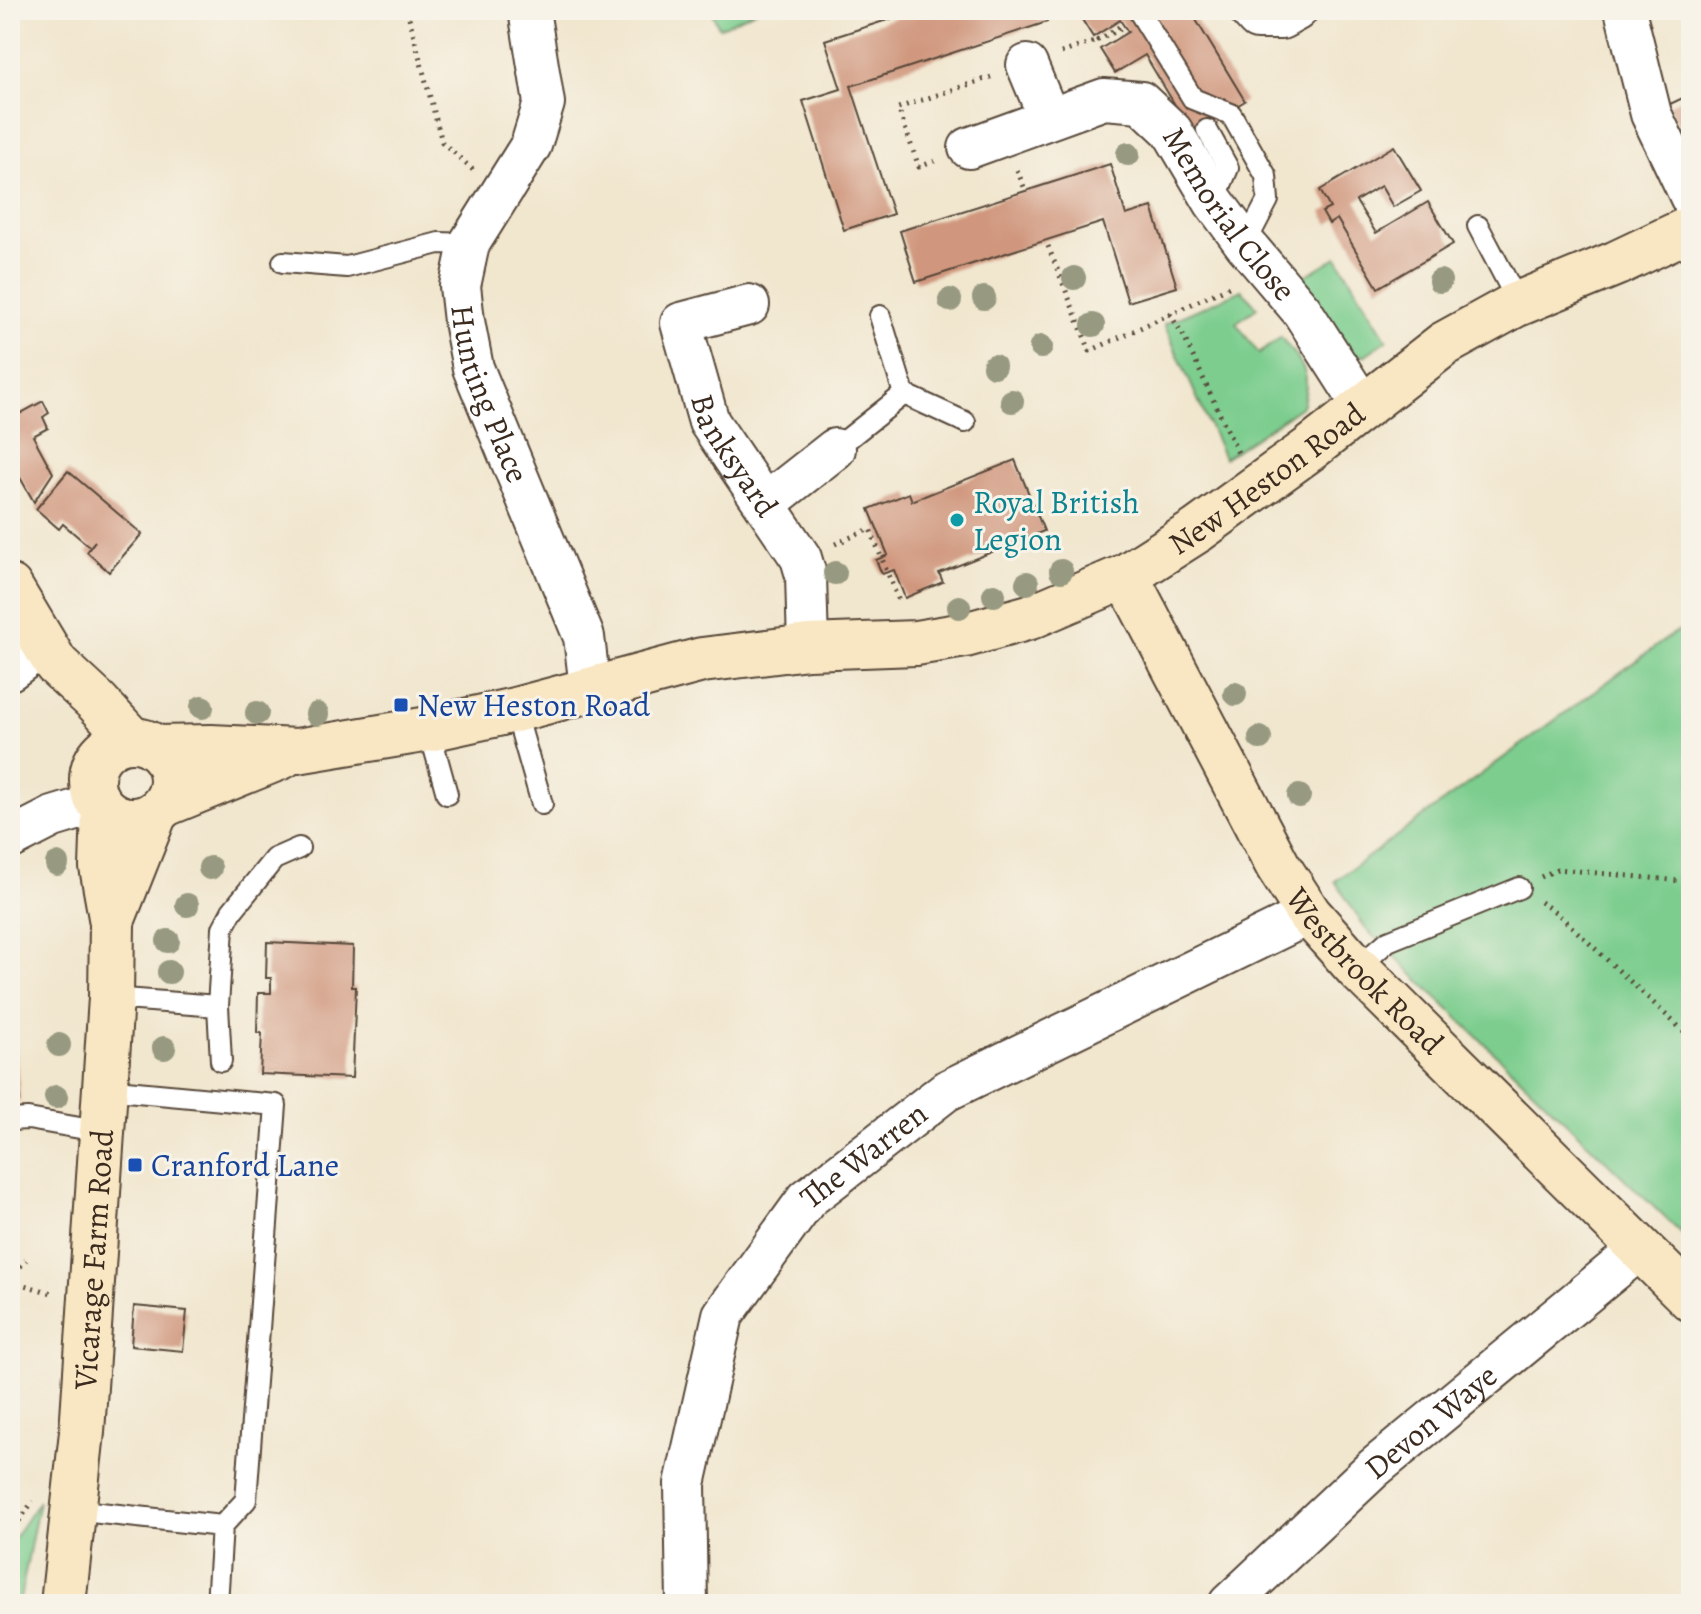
<svg xmlns="http://www.w3.org/2000/svg" width="1701" height="1614" font-family="Alegreya,serif">
	<style>
		.green { fill: #7ccd8e; stroke: #5c7c56; stroke-width: 2 }
		.building { fill: #d0977e }
		.lines { fill: none; stroke-linecap: round; stroke-linejoin: round }
		.lane-casing { stroke: #564638; stroke-width: 24 }
		.street-casing { stroke: #564638; stroke-width: 44 }
		.secondary-casing { stroke: #564638; stroke-width: 48 }
		.path { stroke: #564638; stroke-width: 5; stroke-dasharray: 2 6; stroke-linecap: butt }
		.lane { stroke: #fff; stroke-width: 20 }
		.street { stroke: #fff; stroke-width: 40 }
		.secondary { stroke: #f9e7c3; stroke-width: 44 }
		.tree { fill: #979a80 }
		.culture-dot { fill: #0f9aa8; stroke: #f7f3e8; stroke-width: 3 }
		.transit-dot { fill: #1a4fb4; stroke: #f7f3e8; stroke-width: 3 }
		.labels { text-anchor: middle; stroke-width: 6; stroke-linejoin: round; paint-order: stroke }
		.street-label { font-size: 32px; fill: #3b2a1e; stroke: #f7f3e8 }
		.culture-label { font-size: 32px; fill: #0d838f; stroke: #f7f3e8; text-anchor: start }
		.transit-label { font-size: 32px; fill: #164399; stroke: #f7f3e8; text-anchor: start }
	</style>
	<rect width="100%" height="100%" fill="#f7f3e8"/>
	<filter id="ink" filterUnits="userSpaceOnUse"><feTurbulence type="fractalNoise" baseFrequency=".0125" numOctaves="2"/><feDisplacementMap in="SourceGraphic" scale="16" xChannelSelector="R" yChannelSelector="G"/><feConvolveMatrix kernelMatrix="1 2 1 2 8 2 1 2 1" color-interpolation-filters="sRGB"/></filter>
	<filter id="wash" filterUnits="userSpaceOnUse"><feTurbulence type="fractalNoise" baseFrequency=".006" numOctaves="4" result="noise"/><feDisplacementMap in="SourceGraphic" scale="32" xChannelSelector="R" yChannelSelector="G"/><feGaussianBlur stdDeviation="1.8" result="paint"/><feColorMatrix in="noise" values="0 0 0 0 0 0 0 0 0 0 0 0 0 0 0 0 0 1.4 0 .05"/><feComposite in="paint" operator="in"/></filter>
	<g filter="url(#wash)">
		<rect width="100%" height="100%" fill="#f1e6ce"/>
		<path class="green" d="M711,10h46l-38,18z
			M1337,257l50,83 -23,16 -11,-2 -55,-74z
			M1242,290l15,17 -21,16 23,31 22,-17c20,28 32,33 21,69l-78,52 -60,-134z
			M1691,627v616l-325,-314 -31,-48 338,-247z
			M39,1501l-20,103h-9v-60z"/>
		<g id="blocks">
			<path class="building" d="M918,10h126l3,12 -196,64 42,128 -49,16 -41,-129 38,-12 -16,-49z
				M1076,10h114l55,91 -53,32 -47,-78 -30,18 -15,-24 28,-17 -8,-12 -27,17z
				M1691,94v44l-4,3 -19,-36z
				M1394,146l27,45 -28,16 -12,-21 -25,15 20,32 52,-31 25,42 -75,44 -41,-69 -8,5 -7,-12 8,-4 -10,-18z
				M1110,164l16,51 26,-8 25,80 -49,15 -25,-80 -187,60 -16,-51z
				M10,376l8,15 -8,5z
				M43,401l6,12 -6,4 5,11 -15,8 20,37 -19,29 -24,-42v-41z
				M1015,460l29,71 -105,42 4,9 -38,16 -11,-28 -12,4 -6,-14 12,-5 -19,-46 40,-16 3,8z
				M68,471l74,63 -33,38 -22,-20 8,-11 -5,6 -27,-23 -4,5 -23,-20z
				M267,942l86,4 -1,41h4l-4,91 -92,-4 2,-41h-5l1,-40h13v-15h-5z
				M10,1002h2l8,99h-10z
				M134,1306l53,5 -4,40 -52,-5z"/>
		</g>
	</g>
	<g filter="url(#ink)">
		<use href="#blocks" fill-opacity="0" stroke="#564638" stroke-width="2"/>
		<g class="lines">
			<g class="lane-casing">
				<path id="lane" d="M1138,10l55,89 38,15 35,62 2,24 -23,44
					M1207,130l21,38 -14,34
					M1478,226l41,78
					M283,262l64,5 92,-24 30,1
					M880,316l24,78 61,28
					M835,449l69,-55
					M515,710l27,94
					M429,729l18,65
					M1357,968l31,-27 131,-53
					M111,998l107,8
					M221,1061l-3,-55 5,-78 9,-17 42,-52 25,-11
					M10,1120l18,-1 75,13
					M72,1510l150,16 24,-26 30,-395 -171,-16
					M217,1604l5,-78"/>
			</g>
			<g class="street-casing">
				<g id="street">
					<path id="s1" d="M529,10l15,93 -13,42 -62,99 -9,42 4,35 9,47 111,269 6,51"/>
					<path d="M1249,10l8,9h24l16,-9"/>
					<path d="M1625,10l26,104 40,84"/>
					<path d="M1027,65l22,53"/>
					<path id="s2" d="M969,148l135,-49 37,3 31,29 42,71 31,42 57,67 62,97"/>
					<path id="s3" d="M749,305l-68,18 28,99 92,136 5,17 2,72"/>
					<path d="M765,504l70,-55"/>
					<path d="M10,670l34,-25"/>
					<path d="M10,839l43,-22 46,-14"/>
					<path id="s4" d="M687,1604l-2,-120 38,-169 84,-116 139,-108 363,-177"/>
					<path id="s5" d="M1229,1604l145,-136 266,-219"/>
				</g>
			</g>
			<g class="secondary-casing">
				<g id="secondary">
					<path id="s6" d="M1126,576l152,290 31,48 48,54 334,331"/>
					<path d="M10,587l46,77 41,38 35,38"/>
					<circle cx="132" cy="780" r="40"/>
					<path id="s7" d="M156,748l55,-1 86,4 132,-22 86,-19 187,-50 106,-13 108,-4 49,-8 65,-18 96,-41 72,-46 113,-82 133,-104 71,-39 102,-42 74,-35"/>
					<path d="M165,804l118,-48"/>
					<path d="M112,921l43,-108"/>
					<path id="s8" d="M63,1604l19,-172 29,-434 1,-75 -10,-56 2,-58"/>
				</g>
			</g>
			<path class="path" d="M407,10l35,132 31,28
				M1119,27l-21,13 23,-11
				M1061,53l37,-13
				M935,161l-16,6 -21,-59 93,-31
				M1017,170l7,17
				M1048,246l42,105 143,-66
				M1170,314l13,21 55,118
				M835,544l35,-15 30,75
				M1541,877l16,-8 134,13
				M1540,902l17,11 134,125
				M10,1279l16,-19
				M10,1281l42,12
				M10,1534l23,-33"/>
			<use href="#lane" class="lane"/>
			<use href="#street" class="street"/>
			<use href="#secondary" class="secondary"/>
		</g>
		<g class="tree">
			<circle cx="1128" cy="154" r="12"/>
			<circle cx="1074" cy="278" r="12"/>
			<circle cx="1440" cy="281" r="12"/>
			<circle cx="984" cy="298" r="12"/>
			<circle cx="950" cy="300" r="12"/>
			<circle cx="1093" cy="325" r="12"/>
			<circle cx="1041" cy="347" r="12"/>
			<circle cx="994" cy="366" r="12"/>
			<circle cx="1012" cy="401" r="12"/>
			<circle cx="1061" cy="571" r="12"/>
			<circle cx="835" cy="573" r="12"/>
			<circle cx="1027" cy="583" r="12"/>
			<circle cx="994" cy="595" r="12"/>
			<circle cx="959" cy="607" r="12"/>
			<circle cx="1235" cy="694" r="12"/>
			<circle cx="202" cy="707" r="12"/>
			<circle cx="257" cy="713" r="12"/>
			<circle cx="317" cy="714" r="12"/>
			<circle cx="1260" cy="738" r="12"/>
			<circle cx="1299" cy="796" r="12"/>
			<circle cx="57" cy="864" r="12"/>
			<circle cx="210" cy="868" r="12"/>
			<circle cx="187" cy="905" r="12"/>
			<circle cx="168" cy="941" r="12"/>
			<circle cx="169" cy="972" r="12"/>
			<circle cx="59" cy="1045" r="12"/>
			<circle cx="164" cy="1048" r="12"/>
			<circle cx="56" cy="1097" r="12"/>
		</g>
	</g>
	<circle class="culture-dot" cx="957" cy="520" r="8"/>
	<g class="transit-dot">
		<rect x="393" y="697" width="16" height="16" rx="4"/>
		<rect x="127" y="1157" width="16" height="16" rx="4"/>
	</g>
	<g class="labels">
		<g class="street-label">
			<text dy="11" stroke="none"><textPath href="#s2" startOffset="324">Memorial Close</textPath></text>
			<text dy="11" stroke="none"><textPath href="#s1" startOffset="410">Hunting Place</textPath></text>
			<text dy="11" stroke="none"><textPath href="#s3" startOffset="214">Banksyard</textPath></text>
			<text dy="11" stroke="none"><textPath href="#s7" startOffset="1164">New Heston Road</textPath></text>
			<text dy="11" stroke="none"><textPath href="#s6" startOffset="464">Westbrook Road</textPath></text>
			<text dy="11" stroke="none"><textPath href="#s4" startOffset="508">The Warren</textPath></text>
			<text dy="11" stroke="none"><textPath href="#s8" startOffset="346">Vicarage Farm Road</textPath></text>
			<text dy="11" stroke="none"><textPath href="#s5" startOffset="272">Devon Waye</textPath></text>
		</g>
		<g class="culture-label">
			<text x="973" y="513">Royal British<tspan x="973" dy="37">Legion</tspan></text>
		</g>
		<g class="transit-label">
			<text x="417" y="716">New Heston Road</text>
			<text x="151" y="1176">Cranford Lane</text>
		</g>
	</g>
	<rect width="1701" height="1614" fill="none" stroke="#f7f3e8" stroke-width="40"/>
</svg>
